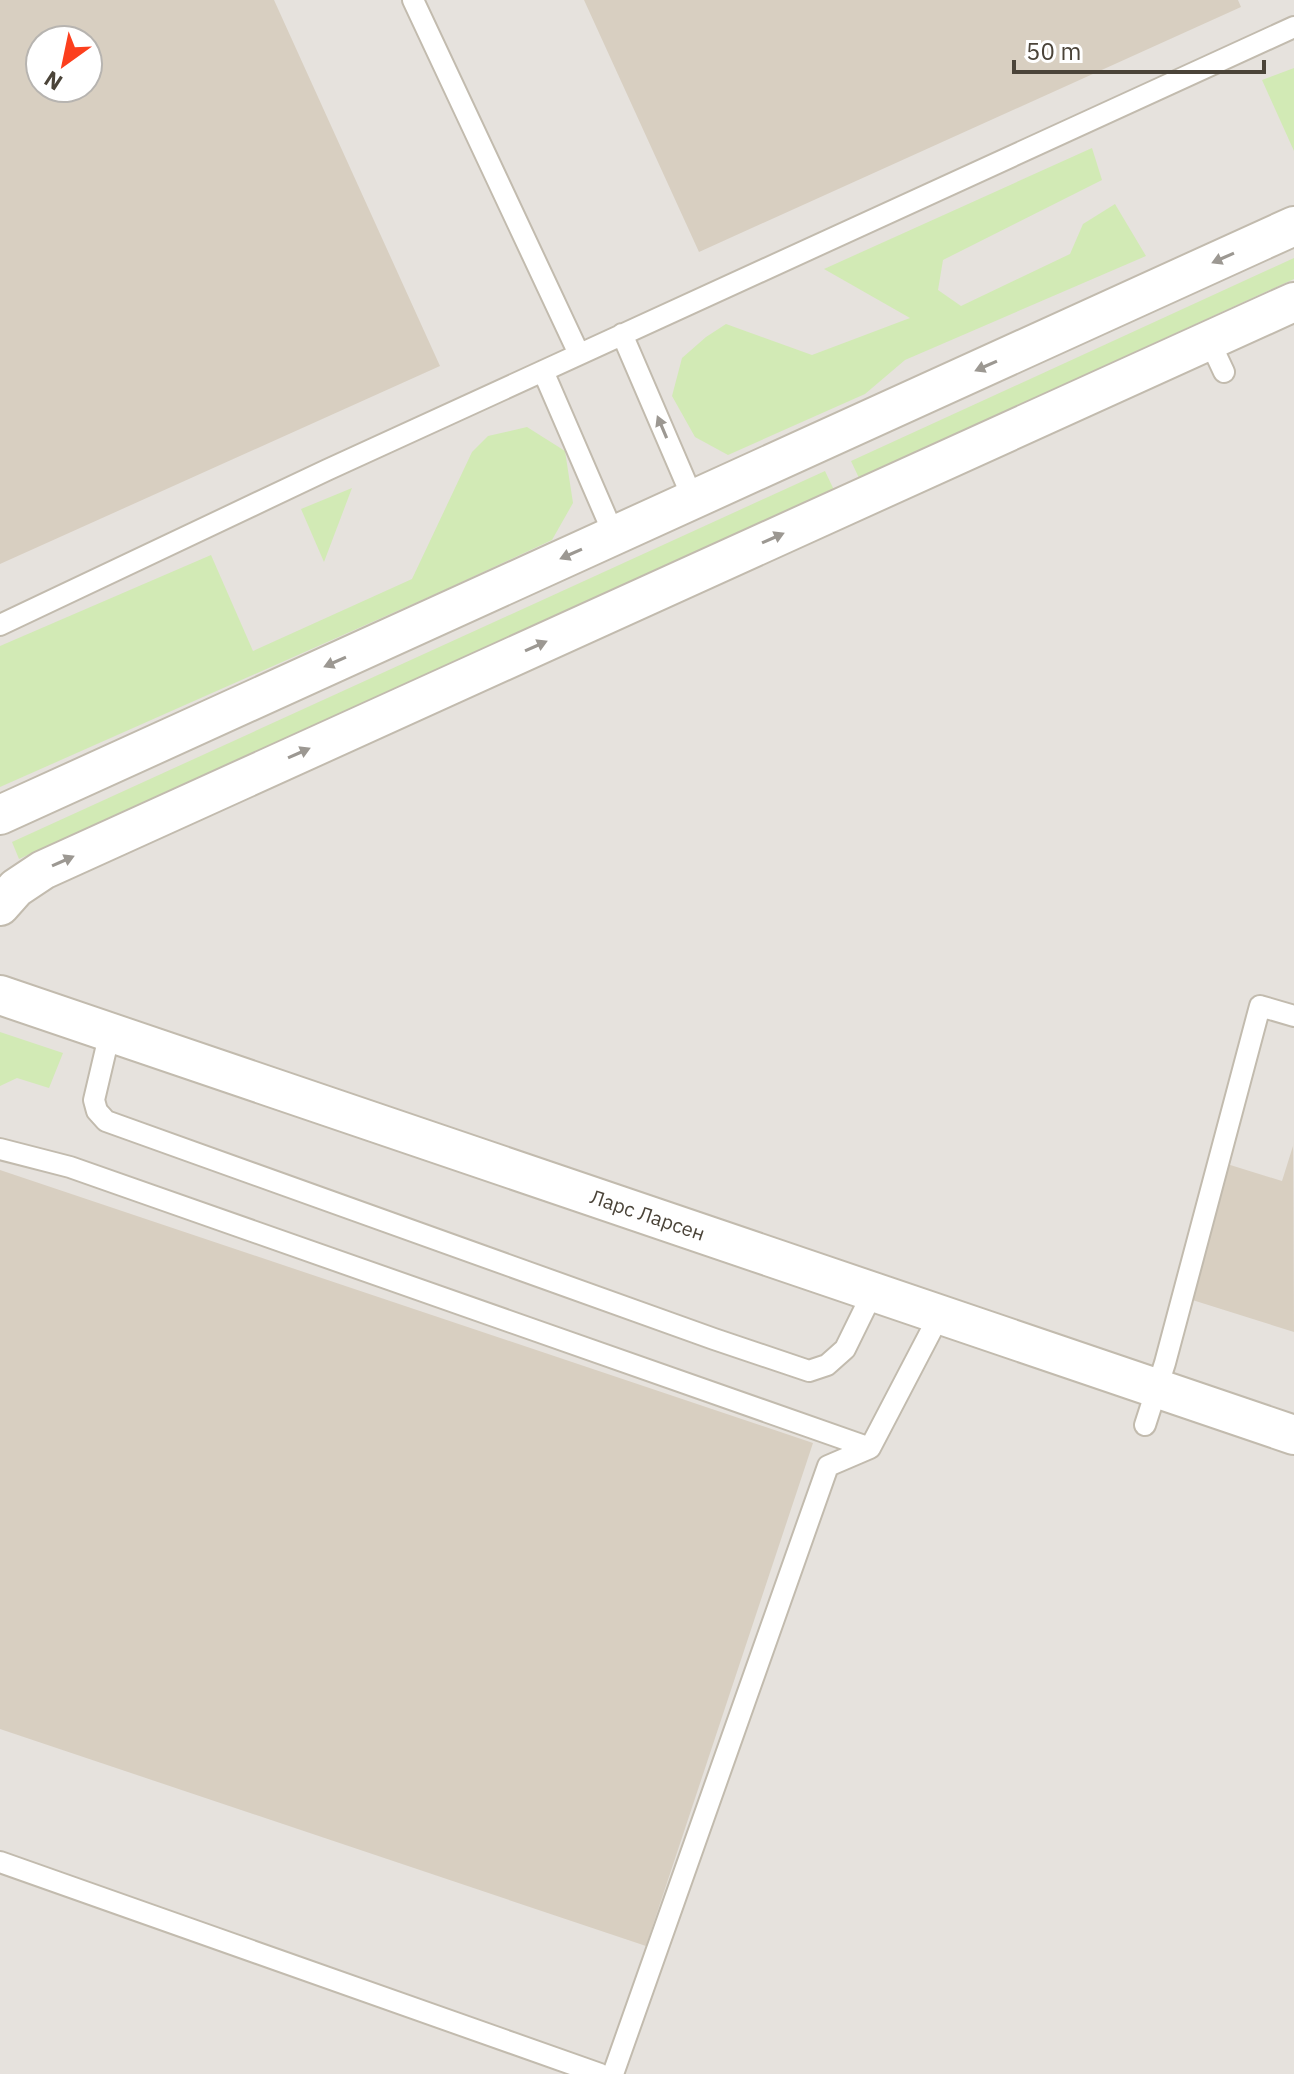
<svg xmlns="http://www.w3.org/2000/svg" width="1294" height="2074" font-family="'IBM Plex Sans',sans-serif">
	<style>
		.industrial { fill: #e6e2dd; fill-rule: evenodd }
		.green { fill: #d2eab5 }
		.building { fill: #d8cfc1; fill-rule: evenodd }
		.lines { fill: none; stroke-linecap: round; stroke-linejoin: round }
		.lane-casing { stroke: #c2bbae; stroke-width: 24 }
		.street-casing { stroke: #c2bbae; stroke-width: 42 }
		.lane { stroke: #fff; stroke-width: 20 }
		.street { stroke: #fff; stroke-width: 38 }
		.oneway { fill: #9c9892 }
		.labels { text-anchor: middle; stroke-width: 8; stroke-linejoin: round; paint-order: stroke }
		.street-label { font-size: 20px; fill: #4b4439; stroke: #fff }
	</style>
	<rect width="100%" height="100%" fill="#f6f3ec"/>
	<path class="industrial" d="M0,0h1294v2074h-1294zM40,40h48v48h-48z"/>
	<path class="green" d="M1294,68v83l-32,-71z
		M1092,148l10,32 -159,80 -5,30 23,16 109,-52 13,-30 32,-20 31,52 -241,104 -40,34 -137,61 -33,-18 -23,-41 10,-38 24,-21 20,-13 86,31 98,-37 -86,-49z
		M1294,258v21l-435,199 -8,-17z
		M527,427l38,24 8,52 -21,37 -103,48 -449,199v-141l211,-91 42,96 159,-72 60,-127 16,-16z
		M825,471l9,19 -815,369 -7,-17z
		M352,488l-28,74 -23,-53z
		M0,1032l63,21 -14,35 -32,-10 -17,8z"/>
	<path class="building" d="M0,0h274l166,366 -440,198zM40,40h48v48h-48z
		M584,0h654l3,7 -542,245z
		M1293,1146l1,186 -108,-34 41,-134 55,17z
		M0,1170l813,273 -167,503 -646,-217z"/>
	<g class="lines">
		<g class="lane-casing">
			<path id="lane" d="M413,0l166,354
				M622,334l71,165
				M1209,340l15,32
				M543,371l71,164
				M0,625l327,-155 967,-443
				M110,1032l-16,68 3,11 9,10 608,218 95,32 18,-6 18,-16 28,-57
				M0,1149l70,18 800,281
				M1145,1425l20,-62 95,-357 34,10
				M0,1862l600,212
				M613,2074l215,-608 42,-18 70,-134"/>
		</g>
		<g class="street-casing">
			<g id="street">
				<path d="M0,815l1294,-589"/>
				<path d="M0,906l16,-18 27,-18 1251,-568"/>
				<path id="s1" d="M0,995l1294,440"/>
			</g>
		</g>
		<use href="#lane" class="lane"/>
		<use href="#street" class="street"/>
	</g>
	<defs><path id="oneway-solid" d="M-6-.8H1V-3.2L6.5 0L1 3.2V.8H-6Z" transform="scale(2)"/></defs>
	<g class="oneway">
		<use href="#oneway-solid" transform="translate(1223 258) rotate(156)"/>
		<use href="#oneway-solid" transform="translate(986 366) rotate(156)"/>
		<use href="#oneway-solid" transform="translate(662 427) rotate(-113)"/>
		<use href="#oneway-solid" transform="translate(773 538) rotate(-24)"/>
		<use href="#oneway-solid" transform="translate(571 554) rotate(156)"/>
		<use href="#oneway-solid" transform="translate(536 646) rotate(-24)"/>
		<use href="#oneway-solid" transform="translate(335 662) rotate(156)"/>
		<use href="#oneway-solid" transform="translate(299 753) rotate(-24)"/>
		<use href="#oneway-solid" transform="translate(63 861) rotate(-24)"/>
	</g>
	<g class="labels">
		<g class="street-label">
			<text dy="7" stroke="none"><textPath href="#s1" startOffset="684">Ларс Ларсен</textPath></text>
		</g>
	</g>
	<g transform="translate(64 64) rotate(213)"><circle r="38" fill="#ffffff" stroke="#b7b4b0" stroke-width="2"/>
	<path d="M0-6L14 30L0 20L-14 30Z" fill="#fc3f1d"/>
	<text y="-12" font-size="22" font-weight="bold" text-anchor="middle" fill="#4b4439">N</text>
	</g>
	<path d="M1014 60v12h250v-12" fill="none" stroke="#4b4439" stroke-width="4"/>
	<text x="1026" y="60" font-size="24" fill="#4b4439" stroke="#ffffff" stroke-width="6" paint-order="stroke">50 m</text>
</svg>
